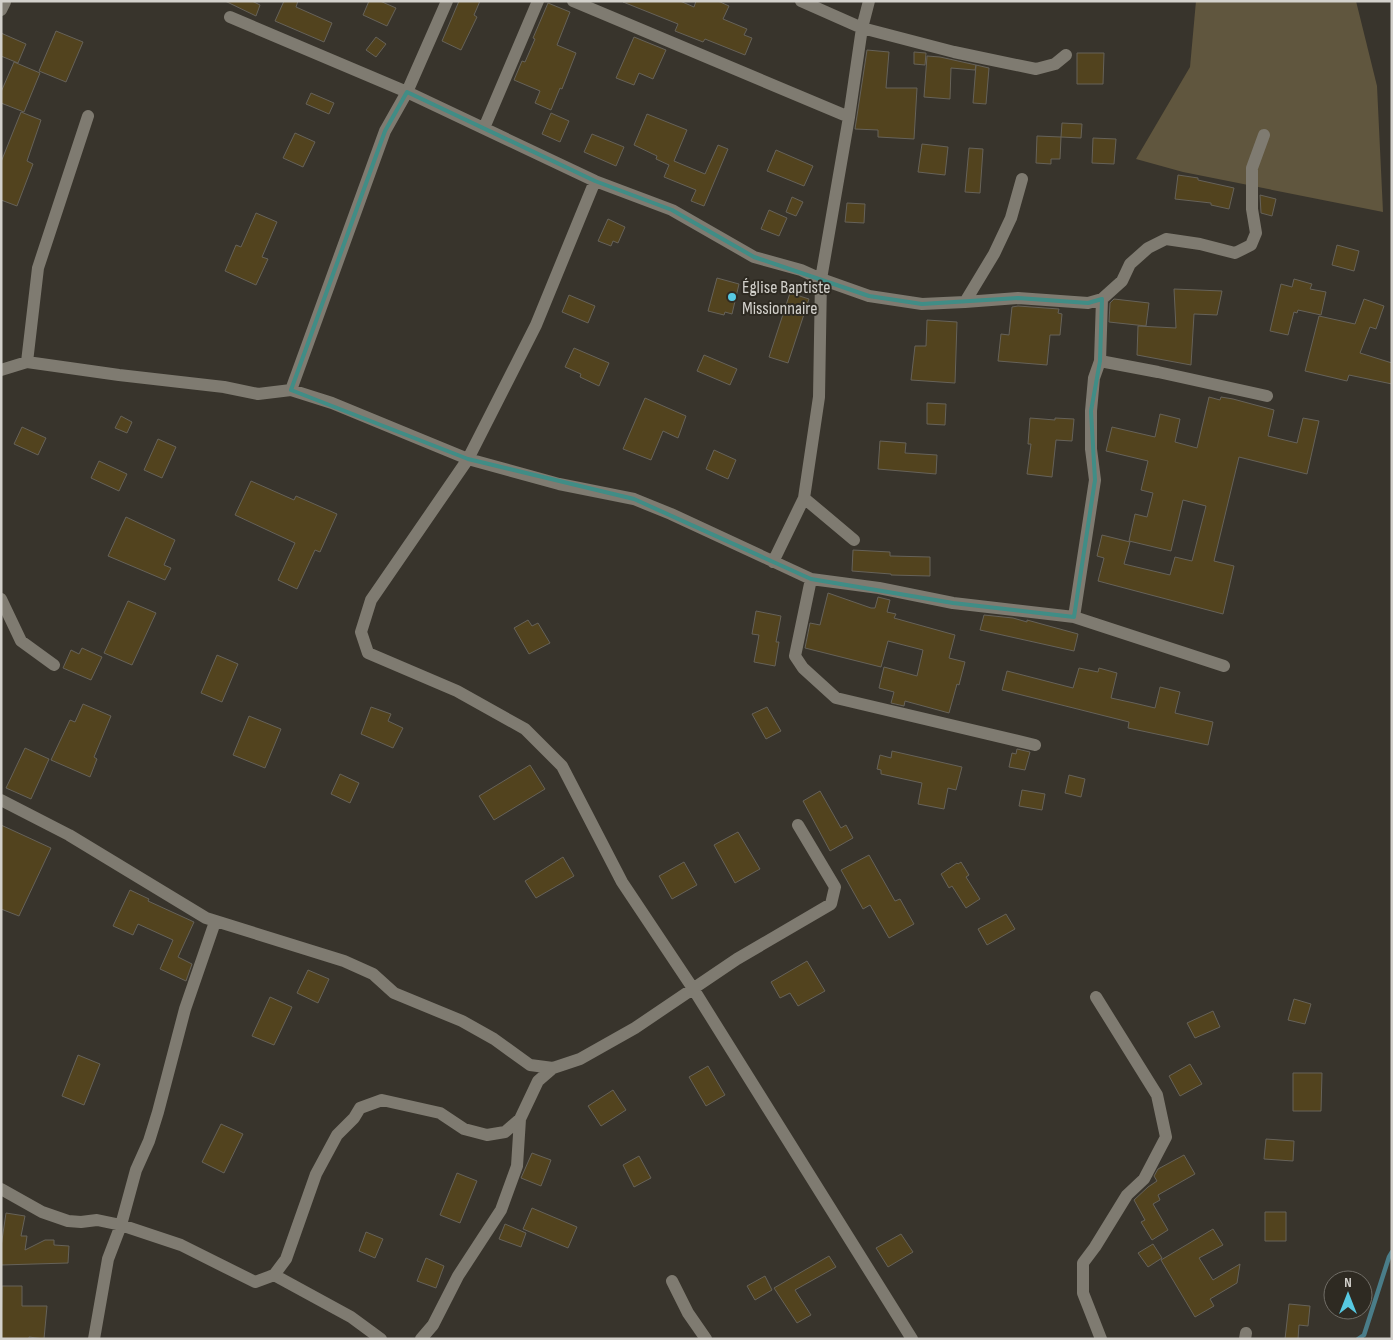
<svg xmlns="http://www.w3.org/2000/svg" width="1393" height="1340" font-family="'Sofia Sans Condensed',sans-serif">
	<style>
		.green { fill: #60563e }
		.lines { fill: none; stroke-linecap: round; stroke-linejoin: round }
		.stream { stroke: #4a7d89; stroke-width: 4.5 }
		.building { fill: #52431e; stroke: #666259 }
		.minor { stroke: #7f7b71; stroke-width: 12 }
		.marked { fill: none; stroke: #408d86; stroke-width: 4; stroke-linejoin: round }
		.poi-dot { fill: #57c9e2; stroke: #2e2a22; stroke-width: 2 }
		.labels { text-anchor: middle; stroke-width: 4; stroke-linejoin: round; paint-order: stroke }
		.poi-label { font-size: 18px; fill: #d3d1cc; stroke: #2e2a22; text-anchor: start }
	</style>
	<rect width="100%" height="100%" fill="#38342c"/>
	<path class="green" d="M1196,1h160l21,85 6,126 -200,-40 -47,-13 54,-92z"/>
	<g class="lines">
		<path class="stream" d="M1358,1339l6,-4 25,-78 3,-5"/>
	</g>
	<path class="building" d="M225,1h27l8,4 -4,11z
		M284,1h14l-2,6 36,16 -8,19 -49,-21z
		M369,1h11l16,7 -9,18 -24,-11z
		M459,1h21l-6,14 3,2 -16,33 -19,-9z
		M680,1l14,6 2,-6h22l11,5 -6,13 24,10 -3,6 8,3 -7,17 -40,-16 -2,3 -28,-11 3,-7 -55,-22z
		M548,3l22,9 -13,33 19,8 -14,36 -2,-1 -9,22 -16,-7 5,-12 -26,-11 8,-19 3,1 10,-23 -2,-1z
		M56,31l27,11 -17,40 -27,-11z
		M1,33l25,11 -8,19 -17,-7z
		M376,37l10,7 -10,13 -10,-7z
		M634,37l32,13 -13,29 -14,-6 -5,12 -18,-7z
		M867,50l22,2 -3,36h31l-3,51 -36,-2v-7l-23,-1z
		M914,52l12,1 -1,12 -11,-1z
		M1077,53h27l-1,31h-26z
		M927,56l13,1 36,8 -1,5 -24,-2 -1,31 -26,-2z
		M14,62l26,11 -16,39 -23,-9v-11z
		M976,65l13,3 -3,36 -13,-1z
		M311,93l23,10 -5,11 -23,-10z
		M21,112l20,8 -14,41 6,3 -16,42 -16,-6v-38z
		M551,113l18,8 -9,21 -18,-8z
		M647,114l40,16 -13,31 31,13 13,-29 10,4 -24,57 -13,-5 5,-11 -32,-13 5,-12 -13,-6 1,-3 -23,-11z
		M1062,123l20,1 -1,14 -20,-1z
		M295,133l20,9 -12,25 -20,-9z
		M592,134l32,13 -8,19 -32,-14z
		M1037,136l24,1 -1,22h-9v5l-15,-1z
		M1093,138l23,1 -2,25 -22,-1z
		M922,144l26,3 -3,28 -27,-3z
		M969,148l14,1 -3,44 -15,-1z
		M776,150l37,16 -9,20 -37,-15z
		M1178,175l20,3v2l36,8 -5,21 -18,-4v-2l-36,-4z
		M1260,195l16,4 -4,17 -11,-3z
		M792,197l11,5 -7,14 -10,-4z
		M847,203l18,1 -1,19 -19,-1z
		M769,210l18,8 -8,18 -18,-7z
		M256,213l21,9 -15,35 6,2 -12,26 -31,-14 11,-26 5,2z
		M608,219l17,8 -7,16 -5,-2 -2,5 -13,-5z
		M1337,245l22,6 -5,20 -22,-6z
		M717,278l22,6 -7,30 -7,-2 -1,3 -16,-4z
		M1294,279l18,5 -2,5 16,3 -5,23 -23,-5 -1,3 -3,-1 -6,23 -18,-4 11,-47 11,3z
		M1174,289l48,2 -5,24 -23,-1 -3,51 -54,-10 1,-29 38,2z
		M790,293l19,6 -21,64 -19,-6z
		M569,295l26,11 -7,17 -26,-11z
		M1114,299l35,4 -3,23 -37,-4 1,-19z
		M1364,299l20,7 -8,23 -6,-2 -10,26 32,10v21l-43,-9 -2,6 -42,-10 14,-55 36,8z
		M1018,306l41,3 -1,4 4,1 -2,21h-10l-3,30 -49,-4 3,-27 8,1 3,-28z
		M927,320l30,2 -2,61 -44,-3 4,-34h11z
		M574,348l35,15 -10,23 -19,-9 1,-3 -16,-7z
		M704,355l33,14 -7,16 -33,-14z
		M1209,397l11,3 1,-3 12,2 41,11 -6,26 29,7 6,-25 16,3 -12,53 -68,-17 -25,104 20,5 -11,48 -125,-33 6,-23 -7,-2 5,-21 28,7 -6,22 46,11 5,-18 17,4 14,-55 -23,-6 -12,51 -42,-10 6,-27 12,3 6,-24 -12,-3 7,-29 -42,-10 6,-24 43,10 5,-23 20,5 -5,23 22,6z
		M645,398l41,18 -8,22 -15,-7 -12,29 -28,-11z
		M927,403l19,1 -1,21 -18,-1z
		M121,416l11,6 -5,11 -12,-5z
		M1030,418l25,2v-2l19,1 -2,22 -16,-1 -4,37 -25,-3 4,-30h-3z
		M22,427l24,11 -8,17 -24,-11z
		M158,439l18,8 -14,31 -18,-8z
		M880,441l26,2 -1,10 32,2 -1,19 -58,-5z
		M714,450l22,10 -8,19 -22,-10z
		M99,461l28,13 -8,17 -28,-13z
		M251,481l43,19 2,-4 41,18 -17,38 -5,-2 -18,39 -19,-9 17,-37 -60,-28z
		M126,517l49,23 -11,25 7,3 -6,12 -57,-24z
		M853,550l37,2v4l40,1v19l-39,-1v-1l-39,-3z
		M828,593l43,15h4l3,-11 12,3 -3,12 9,2 -2,4 61,17 -6,23 16,4 -6,23 -2,-1 -8,29 -44,-12 -1,5 -13,-3 3,-11 -15,-4 5,-21 33,9 6,-26 -35,-9 -7,26 -76,-19 5,-25 10,2z
		M128,601l28,12 -24,52 -28,-12z
		M756,611l25,5 -5,26h3l-4,24 -21,-4 5,-27 -7,-1z
		M984,615l29,3 14,4v-2l51,14 -4,17 -94,-21z
		M528,620l4,6 6,-3 12,20 -21,11 -15,-26z
		M82,648l20,9 -11,23 -28,-12 8,-18 8,4z
		M217,655l21,9 -16,38 -21,-9z
		M1079,668l19,4 1,-4 18,5 -6,25 23,5 21,5 5,-21 20,5 -5,21 38,9 -5,23 -80,-17 1,-6 -127,-32 5,-19 66,17z
		M83,704l28,12 -17,41 3,2 -7,18 -39,-17 19,-40 5,2z
		M371,707l20,7 -3,7 15,7 -10,20 -32,-14z
		M767,707l14,24 -15,8 -14,-25z
		M249,716l32,13 -16,39 -32,-13z
		M25,748l24,11 -18,40 -25,-11z
		M1017,749l13,3 -5,18 -16,-3 3,-14 4,1z
		M892,751l70,16 -6,23 -8,-2 -4,21 -26,-5 4,-21 -41,-9v-4l-4,-1 3,-14 11,3z
		M530,765l15,24 -51,31 -15,-24z
		M340,774l19,9 -9,20 -19,-9z
		M1069,775l16,4 -4,18 -16,-4z
		M1022,790l23,4 -3,16 -23,-4z
		M820,791l21,37 5,-3 7,13 -23,13 -27,-50z
		M1,825l50,23 -32,68 -18,-7z
		M738,832l22,37 -25,14 -21,-38z
		M869,855l26,46 5,-2 14,25 -25,14 -19,-33 -7,4 -22,-39z
		M563,857l11,19 -38,22 -11,-17z
		M684,862l13,23 -25,14 -13,-23z
		M961,862l8,13 -3,2 14,22 -14,9 -14,-22 -3,2 -8,-14 16,-11 1,1z
		M130,890l19,9 -1,2 46,21 -16,35 14,7 -6,17 -26,-12 13,-29 -35,-16 -5,11 -20,-9z
		M1006,914l9,15 -28,16 -9,-16z
		M807,961l18,30 -27,15 -8,-13 -10,5 -9,-16z
		M308,970l21,9 -11,24 -21,-10z
		M270,997l22,10 -18,38 -22,-9z
		M1294,999l17,5 -6,20 -17,-4z
		M1213,1011l7,16 -25,11 -8,-15z
		M78,1055l22,9 -16,41 -22,-9z
		M1190,1064l12,20 -22,12 -11,-20z
		M708,1066l17,29 -19,11 -17,-29z
		M1293,1073h29l-1,38h-28z
		M613,1090l13,20 -25,16 -13,-20z
		M221,1124l22,10 -19,39 -22,-11z
		M1266,1139l28,2 -1,20 -29,-2z
		M532,1153l19,7 -10,26 -20,-8z
		M1184,1155l11,19 -37,21 2,5 -7,4 15,26 -16,10 -11,-18 4,-2 -11,-20 14,-13 9,-6 -3,-5 4,-7z
		M639,1156l12,22 -17,9 -11,-22z
		M457,1173l20,8 -17,42 -20,-8z
		M532,1208l45,19 -9,21 -45,-19z
		M1265,1212h21v29h-21z
		M6,1213l19,3 -4,20h6l-2,14 20,-10h9v5l15,1 -1,17 -67,2v-18z
		M505,1224l21,9 -5,14 -22,-8z
		M1213,1229l10,16 -24,13 14,22 27,-16 -3,19 -27,16 4,7 -19,11 -34,-57z
		M366,1232l17,7 -8,19 -16,-7z
		M901,1234l12,18 -25,15 -12,-19z
		M1153,1244l9,14 -14,9 -10,-14z
		M829,1256l7,11 -41,23 16,25 -14,8 -23,-35z
		M426,1258l18,8 -8,22 -19,-7z
		M765,1276l7,14 -17,10 -8,-14z
		M2,1286h20v20h25l-3,33 -15,-2v2h-28z
		M1289,1304l21,2 -2,20 -9,-1 -1,14h-13z"/>
	<g class="lines">
		<path class="minor" d="M573,1l276,116
			M801,1l61,27 92,24 82,17 19,-5 11,-9
			M1,10l4,-8
			M230,17l177,75 188,89 77,29 82,47 47,13 20,9 48,17 53,8 43,-2 29,-48 17,-36 11,-39
			M484,128l54,-127
			M595,181l-59,144 -68,134 -97,141 -10,32 7,21 89,38 68,38 37,37 60,116 72,108 218,349
			M965,302l53,-4 70,5 14,-4 20,-18 8,-17 18,-16 18,-9 34,5 35,9 16,-8 5,-12 -4,-24v-41l12,-33
			M1100,361l2,-62
			M27,362l11,-94 50,-152
			M1,370l26,-8 92,13 105,12 34,7 33,-4 41,13 136,56 91,25 75,15 37,15 140,65 68,9 74,15 121,14 150,49
			M291,390l94,-259 22,-39 40,-91
			M804,498l50,42
			M773,562l31,-64 15,-101 2,-118 28,-162 13,-89 7,-27
			M811,579l-16,77 8,12 33,30 199,47
			M1,599l20,42 33,24
			M1074,617l21,-137 -4,-31v-38l3,-33 6,-17 58,11 109,24
			M1,800l68,35 137,83 138,43 29,13 21,19 68,28 32,18 36,26 23,3
			M1096,997l61,98 9,42 -22,42 -17,16 -32,52 -12,16v30l18,46
			M1,1189l41,23 26,9 13,1 16,-2 24,5 60,20 74,37 19,-7 12,-16 30,-85 21,-39 17,-17 6,-10 22,-8 58,13 24,16 23,6 18,-3 15,-13 18,-38 15,-13 27,-9 55,-31 102,-69 94,-55 4,-17 -37,-62
			M274,1275l77,42 30,22
			M672,1281l16,32 18,26
			M94,1339l14,-80 13,-34 15,-55 13,-29 9,-29 27,-103 30,-87
			M421,1339l12,-14 25,-49 43,-66 16,-44 3,-47
			M1245,1339l1,-6"/>
	</g>
	<path class="marked" d="M407,92l188,89 77,29 82,47 115,39 53,8 96,-6 70,5 14,-4 -2,62 -9,50 4,69 -21,137 -121,-14 -142,-24 -177,-80 -166,-40 -177,-69 94,-259z"/>
	<circle class="poi-dot" cx="732" cy="297" r="5"/>
	<g class="labels">
		<g class="poi-label">
			<text x="742" y="293">Église Baptiste<tspan x="742" dy="21">Missionnaire</tspan></text>
		</g>
	</g>
	<rect width="1393" height="1340" fill="none" stroke="#d3d1cc" stroke-width="5"/>
	<g transform="translate(1348 1295)"><circle r="24" fill="#2e2a22" stroke="#706d66"/>
	<path d="M0-4L9 19L0 12L-9 19Z" fill="#57c9e2"/>
	<text y="-8" font-size="14" font-weight="bold" text-anchor="middle" fill="#d3d1cc">N</text>
	</g>
</svg>
